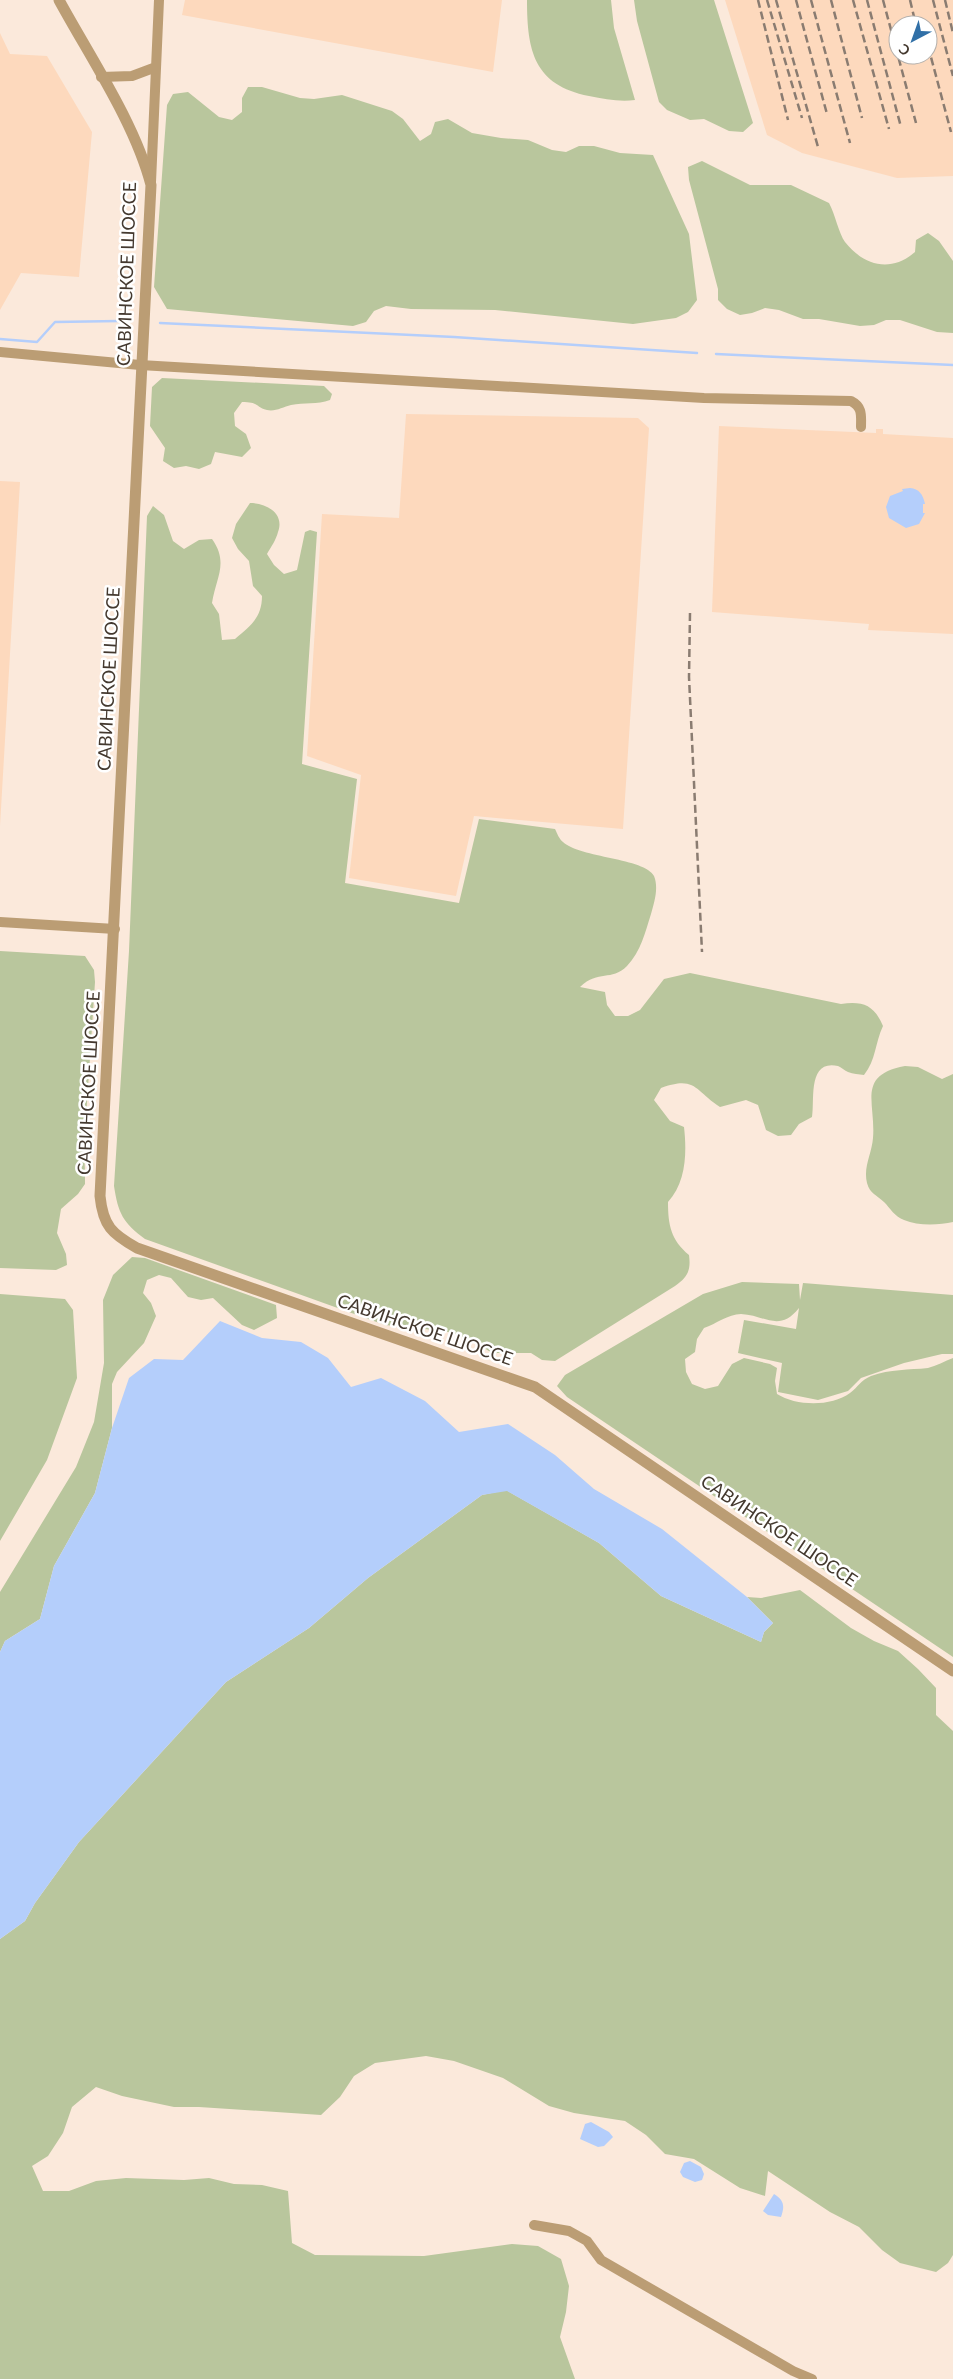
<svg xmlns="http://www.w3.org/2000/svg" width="953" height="2379" font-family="Lato,sans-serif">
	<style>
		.built { fill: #fdd9bd; fill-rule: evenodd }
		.green { fill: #b9c69d }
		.water { fill: #b4cefb }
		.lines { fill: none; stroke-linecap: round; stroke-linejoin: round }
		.stream { stroke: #b4cefb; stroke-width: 2.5 }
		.minor { stroke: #bb9d74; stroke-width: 10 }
		.tertiary { stroke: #bb9d74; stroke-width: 11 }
		.rail { stroke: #8a7c71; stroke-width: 2.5; stroke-dasharray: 8 4; stroke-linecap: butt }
		.labels { text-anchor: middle; stroke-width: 5; stroke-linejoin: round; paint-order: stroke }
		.street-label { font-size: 18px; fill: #44392f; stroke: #fff }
	</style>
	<rect width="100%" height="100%" fill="#fbe9db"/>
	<path class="built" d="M185,0h317l-9,72 -311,-57z
		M725,0h228v176l-56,2 -95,-25 -35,-18zM898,25h30v30h-30z
		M0,33l10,21 37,2 45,76 -13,145 -58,-4 -21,37z
		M406,414l232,4 11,10 -26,401 -149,-13 -18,80 -107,-18 12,-103 -54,-19 15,-242 77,4z
		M719,426l157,7v-4h7v5l70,4v196l-85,-4 1,-6 -157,-12z
		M0,481l20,1 -20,344z"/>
	<path class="green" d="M527,0h84l3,28 21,72c-16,2 -30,-1 -46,-4 -55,-11 -62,-45 -62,-96z
		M634,0h80l39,123 -10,9 -14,-1 -25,-12 -14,1 -23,-10 -8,-8 -22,-81z
		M248,87h14l38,11 14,1 28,-4 50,16 11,8 17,22 11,-7 4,-12 13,-3 24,14 29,5 27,2 24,10 14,2 13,-6h15l26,7 33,2 36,79 8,66 -9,12 -12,6 -43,6 -138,-14 -84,-1 -25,-3 -12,5 -8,11 -13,4 -186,-17 -13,-22 13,-182 6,-11 15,-2 31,25 13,3 10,-8v-14z
		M702,161l48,24h41l38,18c6,11 10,31 16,39 19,24 46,31 70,10l1,-12 12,-7 11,8 14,20v72l-16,-1 -37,-12h-14l-12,5 -14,1 -41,-7h-16l-24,-9 -14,-2 -13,5 -12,2 -13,-6 -9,-9v-11l-29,-109 -1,-13z
		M162,378l162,8 8,8 -2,6c-13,5 -26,2 -39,5 -8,2 -16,7 -24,5 -12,-3 -7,-8 -25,-8l-8,11 1,13 11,8 5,14 -9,9 -27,-5 -4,12 -12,5 -13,-3 -12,2 -11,-7 2,-13 -15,-22 2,-39z
		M250,503c16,0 35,10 28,29 -2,8 -7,15 -11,22l7,11 10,9 13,-4 8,-38 5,-2 7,2 -15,232 55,15 -12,104 114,20 20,-84 76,10c2,4 4,10 8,13 17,16 82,16 91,34 5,12 0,27 -3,38 -6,19 -10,37 -24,52 -16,16 -28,3 -47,21l25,5 2,13 8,11h13l12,-6 24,-31 26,-6 151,31c22,-3 33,1 42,22 -8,17 -7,34 -19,49 -5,-1 -11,-1 -16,-3 -3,-1 -7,-5 -10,-6 -31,-7 -23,35 -26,51l-13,7 -8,11 -13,1 -12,-6 -8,-25 -12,-5 -26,7c-25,-16 -24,-32 -59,-19l-7,12 16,21 14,6c3,26 2,55 -16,75 0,23 3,38 21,53 2,15 -1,22 -14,31l-120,75 -13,-1 -11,-7h-39l-11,-7 -25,-12 -12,-3 -59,-6 -240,-86c-22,-16 -27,-26 -31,-53l15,-235 18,-435 6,-10 11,9 9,26 11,8 15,-9 13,-1c17,24 4,38 0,64l7,11 3,26 13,-1c15,-13 27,-21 27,-43l-9,-10 -4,-25 -11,-12 -6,-11 4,-14z
		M0,951l85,5 9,14 1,12 -11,166 1,25v11l-7,10 -17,15 -4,24 9,21 1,11 -11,5 -56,-2z
		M905,1066l13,1 24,12 11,-5v148c-14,3 -35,4 -49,-2 -9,-3 -14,-12 -20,-18 -7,-7 -14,-8 -17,-19 -4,-16 5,-30 6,-45 3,-35 -17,-63 32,-72z
		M132,1257l13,1 131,47 1,13 -23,12 -12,-5 -29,-27 -12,2 -13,-3 -17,-19 -12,-3 -12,5 -4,13 8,10 5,13 -12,27 -27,29 -5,12v44l-17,65 -41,73 -14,53 -35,22 -5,11v-60l76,-125 18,-45 10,-59 -1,-63 10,-25z
		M742,1282l57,2 1,16 3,-17 150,12v59h-11l-38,9 -43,15 -13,13 -30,9 -40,-8 4,-29 -44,-10 6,-33 52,9 3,-21c-20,25 -34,7 -58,6 -13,0 -25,10 -37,14l-7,11 -2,13 -10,7 1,13 6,12 13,5 13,-3 14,-22 12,-6 26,6 7,4 -2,13 2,13c19,12 54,13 73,-1 8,-6 11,-13 21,-17 19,-7 38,-6 57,-8 8,-2 17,-7 25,-10v299l-386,-260 -10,-11 8,-11 138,-81z
		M0,1294l65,5 8,11 4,68 -30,82 -47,81z
		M506,1490l93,53 62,53 100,46 3,-10 9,-9 -26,-26 14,1 39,-8 51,38 23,13 24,10 20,18 18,19v27l17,16v524l-5,8 -12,9 -36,-9 -18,-13 -23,-23 -29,-15 -62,-41 -3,25 -25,-8 -46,-29 -29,-5 -19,-19 -21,-14 -51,-8 -25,-7 -46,-28 -49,-17 -28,-5 -51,7 -21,13 -14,21 -19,18 -122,-8h-25l-52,-11 -26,-9 -24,20 -9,26 -15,23 -16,10 11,25h26l27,-10 30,-3 58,2 25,-2 25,6 28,1 26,6 4,52 23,12 109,1 88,-12 26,2 23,13 8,27 -3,26 -6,25 15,42h-575v-440l25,-18 10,-18 44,-61 147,-160 83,-54 59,-50 114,-83z"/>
	<path class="water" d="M910,488c9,1 13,6 15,16h-2v9h2l-6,11 -13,4 -17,-10 -3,-11 4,-11 13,-5 -1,-2z
		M220,1321l42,17 39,4 27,16 23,29 30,-9 44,23 34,31 49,-8 47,31 39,34 68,40 85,68 26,26 -9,9 -3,10 -100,-46 -62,-53 -92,-52 -25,4 -114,83 -59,50 -83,54 -147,160 -44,61 -10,18 -25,18v-287l5,-11 35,-22 14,-53 41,-73 17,-65 17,-50 25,-19 29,1z
		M591,2122l18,10 4,5 -9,9 -6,1 -18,-8 5,-15z
		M690,2161l11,6 3,7 -2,6 -7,2 -12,-5 -3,-5 4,-9z
		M774,2194c10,6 11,12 7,23l-13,-2 -5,-4z"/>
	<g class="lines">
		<path class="stream" d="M160,323l294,14 243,16
			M0,339l37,3 18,-20 64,-1
			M716,354l237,11"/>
		<path class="minor" d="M101,77l31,-1 24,-9
			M151,182l8,-182
			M0,352l140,13 564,33 147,3c12,6 10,15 10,26
			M0,922l115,7
			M534,2225l35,6 18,10 14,19 192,111 19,8"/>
		<path class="tertiary" d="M59,0c31,57 76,123 92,185l-51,1011c3,30 12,38 37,52l398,139 418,284"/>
		<path class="rail" d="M758,0l30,120
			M767,0l35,118
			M776,0l42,147
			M796,0l31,114
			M811,0l39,143
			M831,0l31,118
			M853,0l36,129
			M867,0l34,127
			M883,0l33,123
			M910,0l6,25
			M933,0l20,76
			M945,0l8,33
			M928,46l23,86
			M690,613l-1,64 13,275"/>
	</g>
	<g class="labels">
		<g class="street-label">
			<text transform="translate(127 274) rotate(-88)" y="6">САВИНСКОЕ ШОССЕ</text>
			<text transform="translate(109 679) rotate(-87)" y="6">САВИНСКОЕ ШОССЕ</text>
			<text transform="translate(89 1083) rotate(-87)" y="6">САВИНСКОЕ ШОССЕ</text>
			<text transform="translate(425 1330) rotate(19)" y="6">САВИНСКОЕ ШОССЕ</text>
			<text transform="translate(779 1531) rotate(34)" y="6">САВИНСКОЕ ШОССЕ</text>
		</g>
	</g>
	<g transform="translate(913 40) rotate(221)"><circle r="24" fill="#ffffff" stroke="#b4b0ac"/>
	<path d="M0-4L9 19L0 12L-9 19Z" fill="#3170a7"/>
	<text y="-8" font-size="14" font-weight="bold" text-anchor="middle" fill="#44392f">С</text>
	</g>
</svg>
